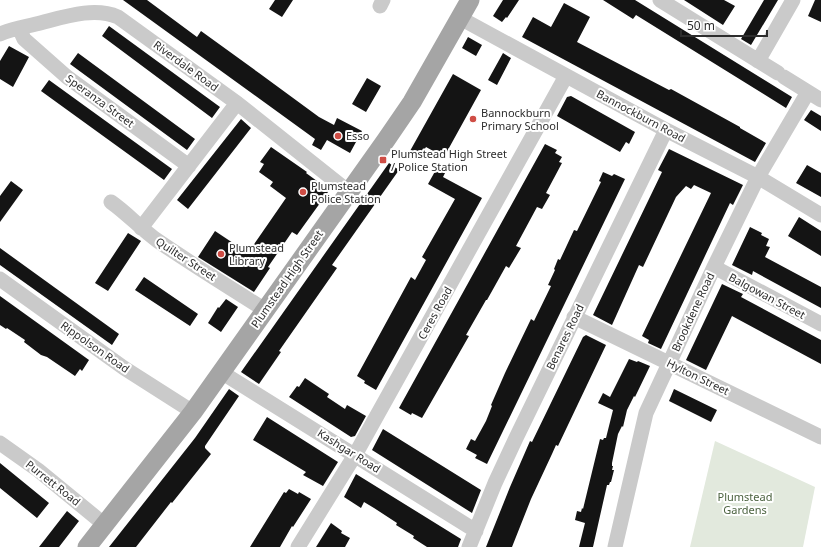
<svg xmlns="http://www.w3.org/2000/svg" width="821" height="547" font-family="'Noto Sans',sans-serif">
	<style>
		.green { fill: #e2e9dd }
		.building { fill: #141414 }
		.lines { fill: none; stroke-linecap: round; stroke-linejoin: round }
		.minor { stroke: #cacaca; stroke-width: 15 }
		.major { stroke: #a5a5a5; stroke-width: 19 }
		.poi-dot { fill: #cf4d45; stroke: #fff; stroke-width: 1.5 }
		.labels { text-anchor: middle; stroke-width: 4; stroke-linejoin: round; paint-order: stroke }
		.street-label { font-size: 11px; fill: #2d2d2d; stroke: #fff }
		.poi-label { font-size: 11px; fill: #2d2d2d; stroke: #fff; text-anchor: start }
		.park-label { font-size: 11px; fill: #4c6340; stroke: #fff }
	</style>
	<rect width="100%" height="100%" fill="#fff"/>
	<path class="green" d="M715,441l100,46 -12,60h-113z"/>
	<path class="building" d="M123,0h24l50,37 4,-6 58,42 60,44 15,8 3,-7 25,13 -12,22 -23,-13 -6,10 -9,-5 3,-6z
		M275,0h18l-11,17 -13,-8z
		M503,0h16l-12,18 -1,-1 -4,5 -9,-6z
		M603,0h32l157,97 -6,11 -150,-93 -3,4z
		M684,0h40l11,6 -12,19z
		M764,0h14l-27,45 -10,-6z
		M815,0h6v22l-13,-6z
		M564,3l26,14 -13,25 92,48 2,-1 69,38v1l26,15 -11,19 -233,-125 11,-20 18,10z
		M109,26l111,81 -8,11 -110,-82z
		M468,37l14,8 -6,11 -14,-8z
		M9,46l20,11 -16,30 -13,-8v-18z
		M78,53l117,86 -8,11 -117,-86z
		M503,53l8,5 -14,27 -9,-5z
		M453,74l28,16 -37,67 -18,-10 -6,10 -10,-6z
		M367,78l14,8 -15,26 -14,-8z
		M49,80l123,89 -8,11 -123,-89z
		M571,96l64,36 -6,12 -3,-2 -6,10 -63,-36 10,-19z
		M811,110l10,6v15l-17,-11z
		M241,119l10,9 -63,81 -11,-9z
		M545,144l12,6 -2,3 7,4 -3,5 3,1 -16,30 4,2 -8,14 -5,-2 -21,39 5,2 -12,20 -3,-2 -19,34h-1l-20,35 3,1 -47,82 -10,-5 -1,2 -12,-7z
		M271,147l36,25 -1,1 22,16v3l-31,43 -5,-3 -24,35 2,1 -16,24 -56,-35 17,-26 33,22 38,-55 -16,-12 3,-4 -14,-10 5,-8 -4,-2z
		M669,149l74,36 -10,20 -3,-2 -69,146 -13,-6 1,-3 -7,-4 69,-143 -17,-8 -3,4 -5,-3 -10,11 -33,70 -4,-2 -27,60 -19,-10 69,-143 -4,-2z
		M389,163l10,7 -67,95 5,3 -58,83 2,1 -22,32 -18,-12z
		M807,165l14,8v24l-25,-14z
		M438,166l8,5 -3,6 39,21 -106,192 -12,-7 1,-2 -8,-5 54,-99 4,3 11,-20 -4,-3 33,-58 -27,-15z
		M603,172l9,4 2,-2 11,5 -138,285 -12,-6 2,-3 -11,-6 5,-10 4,2 11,-20 6,-15 -1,-1 14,-32 26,-54 3,2 17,-35 -3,-1 7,-15 -1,-1 4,-10 2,1 14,-30 3,1 24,-49 -2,-1z
		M11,181l12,9 -23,32v-26z
		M799,217l22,14v25l-33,-20z
		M750,227l12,6 -1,2 8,4 -3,7 4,1 -5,10 56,30v21l-68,-37 -1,4 -20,-10z
		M128,233l13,8 -33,50 -13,-8z
		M0,248l119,86 -7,11 -112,-80z
		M144,277l54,37 -8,12 -55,-36z
		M722,284l21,10 -2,3 80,43v24l-89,-48 -26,54 -20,-10z
		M0,296l89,64 -7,11 -2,-2 -5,7 -28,-19 -6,-2 -17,-13 1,-2 -18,-12 -1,1 -6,-4z
		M226,299l12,8 -17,25 -13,-9 10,-16 1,1z
		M586,335l20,10 -48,101 -2,-1 -4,9 -21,45 -19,48h-26l24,-60 20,-46 2,1 51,-105z
		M629,359l8,3 1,-1 12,5 -15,31 -1,-1 -7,14 -4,17 -1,-1 -4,8 -6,29v3h1l-1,4h2l-3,12h-1l-1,3h-2l-14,62h-14l6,-24 -10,-3 2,-9 4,1 1,-4 1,1 17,-70 3,1 1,-2h2l7,-28 -15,-7 5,-10 7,4z
		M305,378l24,16 -2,3 18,12 2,-4 19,11 -11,20 -4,1 -62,-40 8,-11 2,1z
		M229,389l10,7 -34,50v2l6,6 -39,49 -1,-1 -35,45h-27l86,-109z
		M674,389l43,21 -6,12 -42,-21z
		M267,417l71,45 -15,24 -20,-11 3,-3 -53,-32z
		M383,429l98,61 -9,23 -100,-63z
		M0,463l49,40 -12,15 -37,-30z
		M356,474l105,65 -3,8h-31l-14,-9 1,-2 -18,-11 1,-2 -23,-15 -10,-6 -3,6 -17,-11z
		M289,489l9,5 1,-2 12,7 -18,28 -1,-1 -12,21h-30l34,-55 2,1z
		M67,511l12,10 -20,26h-20z
		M331,523l11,8 -1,2 9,5 -5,9h-29z"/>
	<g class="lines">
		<path class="minor" d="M660,0l118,73
			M380,6l3,-6
			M460,18l206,112 92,47 63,38
			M19,28l5,11 43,38 122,89
			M0,34c11,-5 24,-7 36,-10 25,-6 57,-18 82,-7l119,86 112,89
			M758,61l35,-61
			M784,77l37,23
			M111,202c17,12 30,27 47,39 35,24 71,46 107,69
			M141,228l96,-125
			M714,267l107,57
			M0,279l124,89 69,44
			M574,317l247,120
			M221,372l255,159
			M0,443l38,27 67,55
			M298,547l57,-92 211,-379
			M469,547l26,-64 21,-45 150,-308
			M615,547l31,-134 68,-146 44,-90 50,-85"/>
		<path class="major" d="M87,547l106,-135 193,-272 26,-38 58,-102"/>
	</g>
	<g class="poi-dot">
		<circle cx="473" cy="119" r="4"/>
		<circle cx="338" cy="136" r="4"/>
		<rect x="379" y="156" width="8" height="8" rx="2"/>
		<circle cx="303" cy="192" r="4"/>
		<circle cx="221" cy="254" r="4"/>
	</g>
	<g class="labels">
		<g class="street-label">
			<text transform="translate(186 66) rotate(36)" y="4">Riverdale Road</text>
			<text transform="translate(100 101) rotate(36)" y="4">Speranza Street</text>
			<text transform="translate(641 116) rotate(28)" y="4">Bannockburn Road</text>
			<text transform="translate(186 259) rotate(33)" y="4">Quilter Street</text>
			<text transform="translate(287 279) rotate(-55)" y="4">Plumstead High Street</text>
			<text transform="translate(767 296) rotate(28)" y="4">Balgowan Street</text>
			<text transform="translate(693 312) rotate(-65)" y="4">Brookdene Road</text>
			<text transform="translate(435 313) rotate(-61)" y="4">Ceres Road</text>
			<text transform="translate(565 337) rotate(-64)" y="4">Benares Road</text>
			<text transform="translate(95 347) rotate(35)" y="4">Rippolson Road</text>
			<text transform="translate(698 377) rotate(26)" y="4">Hylton Street</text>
			<text transform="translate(349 451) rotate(32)" y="4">Kashgar Road</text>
			<text transform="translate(53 483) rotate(38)" y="4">Purrett Road</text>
		</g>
		<g class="poi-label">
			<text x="481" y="117">Bannockburn<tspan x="481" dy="13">Primary School</tspan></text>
			<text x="346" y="140">Esso</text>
			<text x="391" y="158">Plumstead High Street<tspan x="391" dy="13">/ Police Station</tspan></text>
			<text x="311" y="190">Plumstead<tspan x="311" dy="13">Police Station</tspan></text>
			<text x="229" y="252">Plumstead<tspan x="229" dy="13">Library</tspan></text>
		</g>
		<g class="park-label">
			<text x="745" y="501">Plumstead<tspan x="745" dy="13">Gardens</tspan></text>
		</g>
	</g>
	<path d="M681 30v6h86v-6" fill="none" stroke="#2d2d2d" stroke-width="2"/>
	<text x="687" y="30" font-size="12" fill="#2d2d2d" stroke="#ffffff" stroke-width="3" paint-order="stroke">50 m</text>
</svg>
